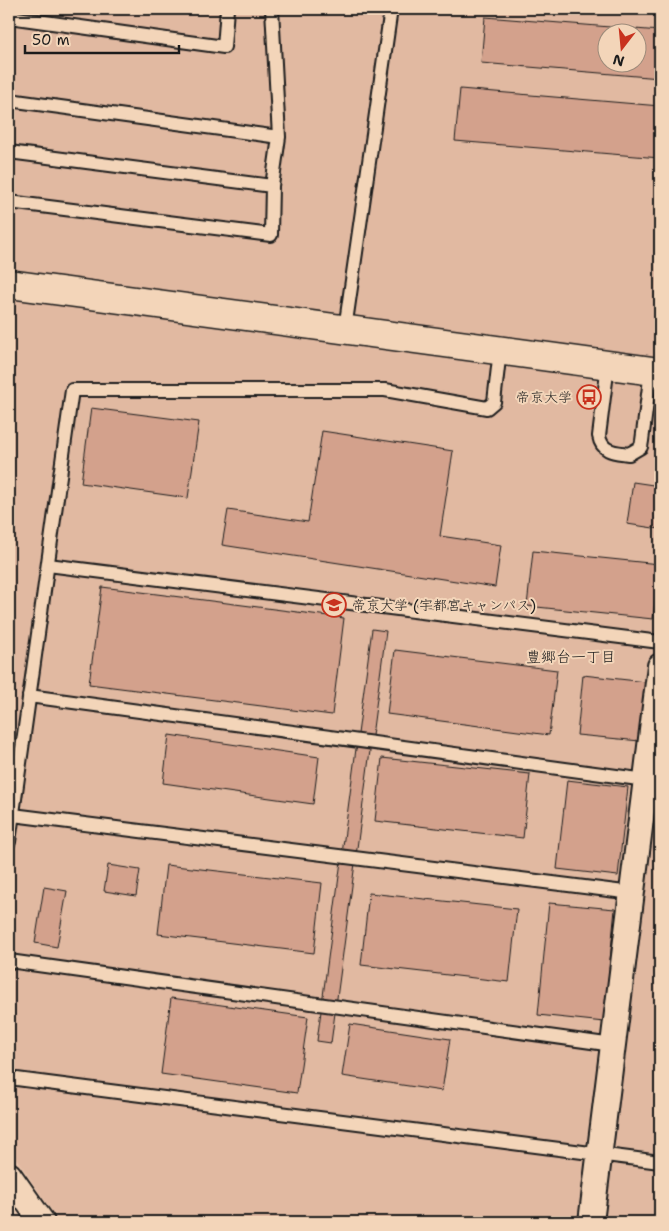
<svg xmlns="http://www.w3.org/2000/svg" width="669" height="1231" font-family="'Shantell Sans','Klee One',sans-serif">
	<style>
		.built { fill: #e1b9a1; fill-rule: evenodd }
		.building { fill: #d3a18c; stroke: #1c1c1c; fill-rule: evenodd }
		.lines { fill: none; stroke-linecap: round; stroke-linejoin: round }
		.lane-casing { stroke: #1c1c1c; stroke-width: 16 }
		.street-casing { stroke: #1c1c1c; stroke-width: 28 }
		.secondary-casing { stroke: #1c1c1c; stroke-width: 31 }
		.lane { stroke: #f3d5b9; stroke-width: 12 }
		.street { stroke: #f3d5b9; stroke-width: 24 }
		.secondary { stroke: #f3d5b9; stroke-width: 28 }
		.labels { text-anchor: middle; stroke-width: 4; stroke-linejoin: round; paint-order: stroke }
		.poi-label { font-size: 14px; fill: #1c1c1c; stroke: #f3d5b9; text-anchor: end }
		.neighbourhood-label { font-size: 15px; fill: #1c1c1c; stroke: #f3d5b9 }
	</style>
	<rect width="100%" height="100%" fill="#edc8ae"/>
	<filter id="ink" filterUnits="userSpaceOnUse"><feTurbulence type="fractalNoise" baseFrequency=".02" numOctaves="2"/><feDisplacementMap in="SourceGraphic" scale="10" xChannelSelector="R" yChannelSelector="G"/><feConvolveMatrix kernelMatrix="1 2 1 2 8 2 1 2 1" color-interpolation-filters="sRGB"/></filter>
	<g filter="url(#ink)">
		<path class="built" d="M9,9h651v1213h-600l-51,-74zM606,32h30v30h-30z"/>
		<path class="building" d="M485,17l175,14v47l-179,-15zM606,32h30v30h-30z
			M460,89l200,17v52l-205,-17z
			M91,408l108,14 -11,76 -107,-15z
			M322,431l131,20 -13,85 61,9 -6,42 -273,-42 6,-35 80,12z
			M633,482l27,4v43l-33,-5z
			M533,551l126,13 -6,55 -126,-13z
			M102,587l242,31 -12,97 -243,-31z
			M372,629l14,2 -55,412 -14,-2z
			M395,650l162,20 -8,65 -162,-21z
			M583,675l63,7 -6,59 -63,-6z
			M169,735l150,22 -6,47 -150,-21z
			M382,758l148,16 -7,64 -148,-17z
			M567,780l61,7 -10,89 -61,-7z
			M108,865l32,5 -4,26 -32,-5z
			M166,865l156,18 -8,70 -156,-19z
			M44,887l23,4 -10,56 -22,-4z
			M369,893l148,16 -8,73 -148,-17z
			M549,903l66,6 -11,113 -66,-7z
			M171,998l137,19 -11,76 -136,-19z
			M350,1024l100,15 -8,52 -100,-15z"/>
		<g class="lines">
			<g class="lane-casing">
				<path id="lane" d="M272,9l7,128
					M9,17l215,30 3,-38
					M9,100l270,37 -7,49 -1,49 -262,-33
					M9,152l263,34
					M345,329l46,-320
					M608,365l-9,71c3,17 17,16 30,18l12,-7 1,-6 9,-70
					M48,565l612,77
					M29,696l617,84
					M13,815l619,78
					M9,842l63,-452h313l102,18 7,-6 6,-52
					M9,961l604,84
					M9,1078l651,84"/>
			</g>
			<g class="street-casing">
				<path id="street" d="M9,1175l33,47
					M591,1222l69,-556"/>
			</g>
			<g class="secondary-casing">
				<path id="secondary" d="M9,284l651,88"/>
			</g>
			<use href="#lane" class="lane"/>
			<use href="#street" class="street"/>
			<use href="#secondary" class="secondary"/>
		</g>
	</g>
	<defs>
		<g id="bus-ring" transform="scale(1.25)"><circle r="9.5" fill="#f3d5b9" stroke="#c8321e" stroke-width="1.5"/><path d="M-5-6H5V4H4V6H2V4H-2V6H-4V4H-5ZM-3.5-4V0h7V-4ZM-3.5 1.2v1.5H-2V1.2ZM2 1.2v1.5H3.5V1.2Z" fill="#c8321e"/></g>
		<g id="university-ring" transform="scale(1.25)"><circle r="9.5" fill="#f3d5b9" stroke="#c8321e" stroke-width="1.5"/><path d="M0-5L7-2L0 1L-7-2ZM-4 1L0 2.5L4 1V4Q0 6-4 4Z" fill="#c8321e"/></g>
	</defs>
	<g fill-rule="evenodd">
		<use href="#bus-ring" x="589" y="397"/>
		<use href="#university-ring" x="334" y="605"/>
	</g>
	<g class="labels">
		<g class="poi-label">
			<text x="572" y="402">帝京大学</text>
			<text x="352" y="610" text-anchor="start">帝京大学 (宇都宮キャンパス)</text>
		</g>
		<g class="neighbourhood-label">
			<text x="571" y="662">豊郷台一丁目</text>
		</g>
	</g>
	<rect width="669" height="1231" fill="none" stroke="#f3d5b9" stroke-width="30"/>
	<rect x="15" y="15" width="639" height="1201" fill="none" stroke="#1c1c1c" stroke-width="2" filter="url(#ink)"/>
	<g transform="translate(622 48) rotate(196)"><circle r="24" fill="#f3d5b9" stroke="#9d8b7a"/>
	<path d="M0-4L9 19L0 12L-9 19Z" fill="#c8321e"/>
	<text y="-8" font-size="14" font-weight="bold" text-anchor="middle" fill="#1c1c1c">N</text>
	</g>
	<path d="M25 45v8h154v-8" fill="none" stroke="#1c1c1c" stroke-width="2.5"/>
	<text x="32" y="45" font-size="15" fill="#1c1c1c" stroke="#f3d5b9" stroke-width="4" paint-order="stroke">50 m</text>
</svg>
